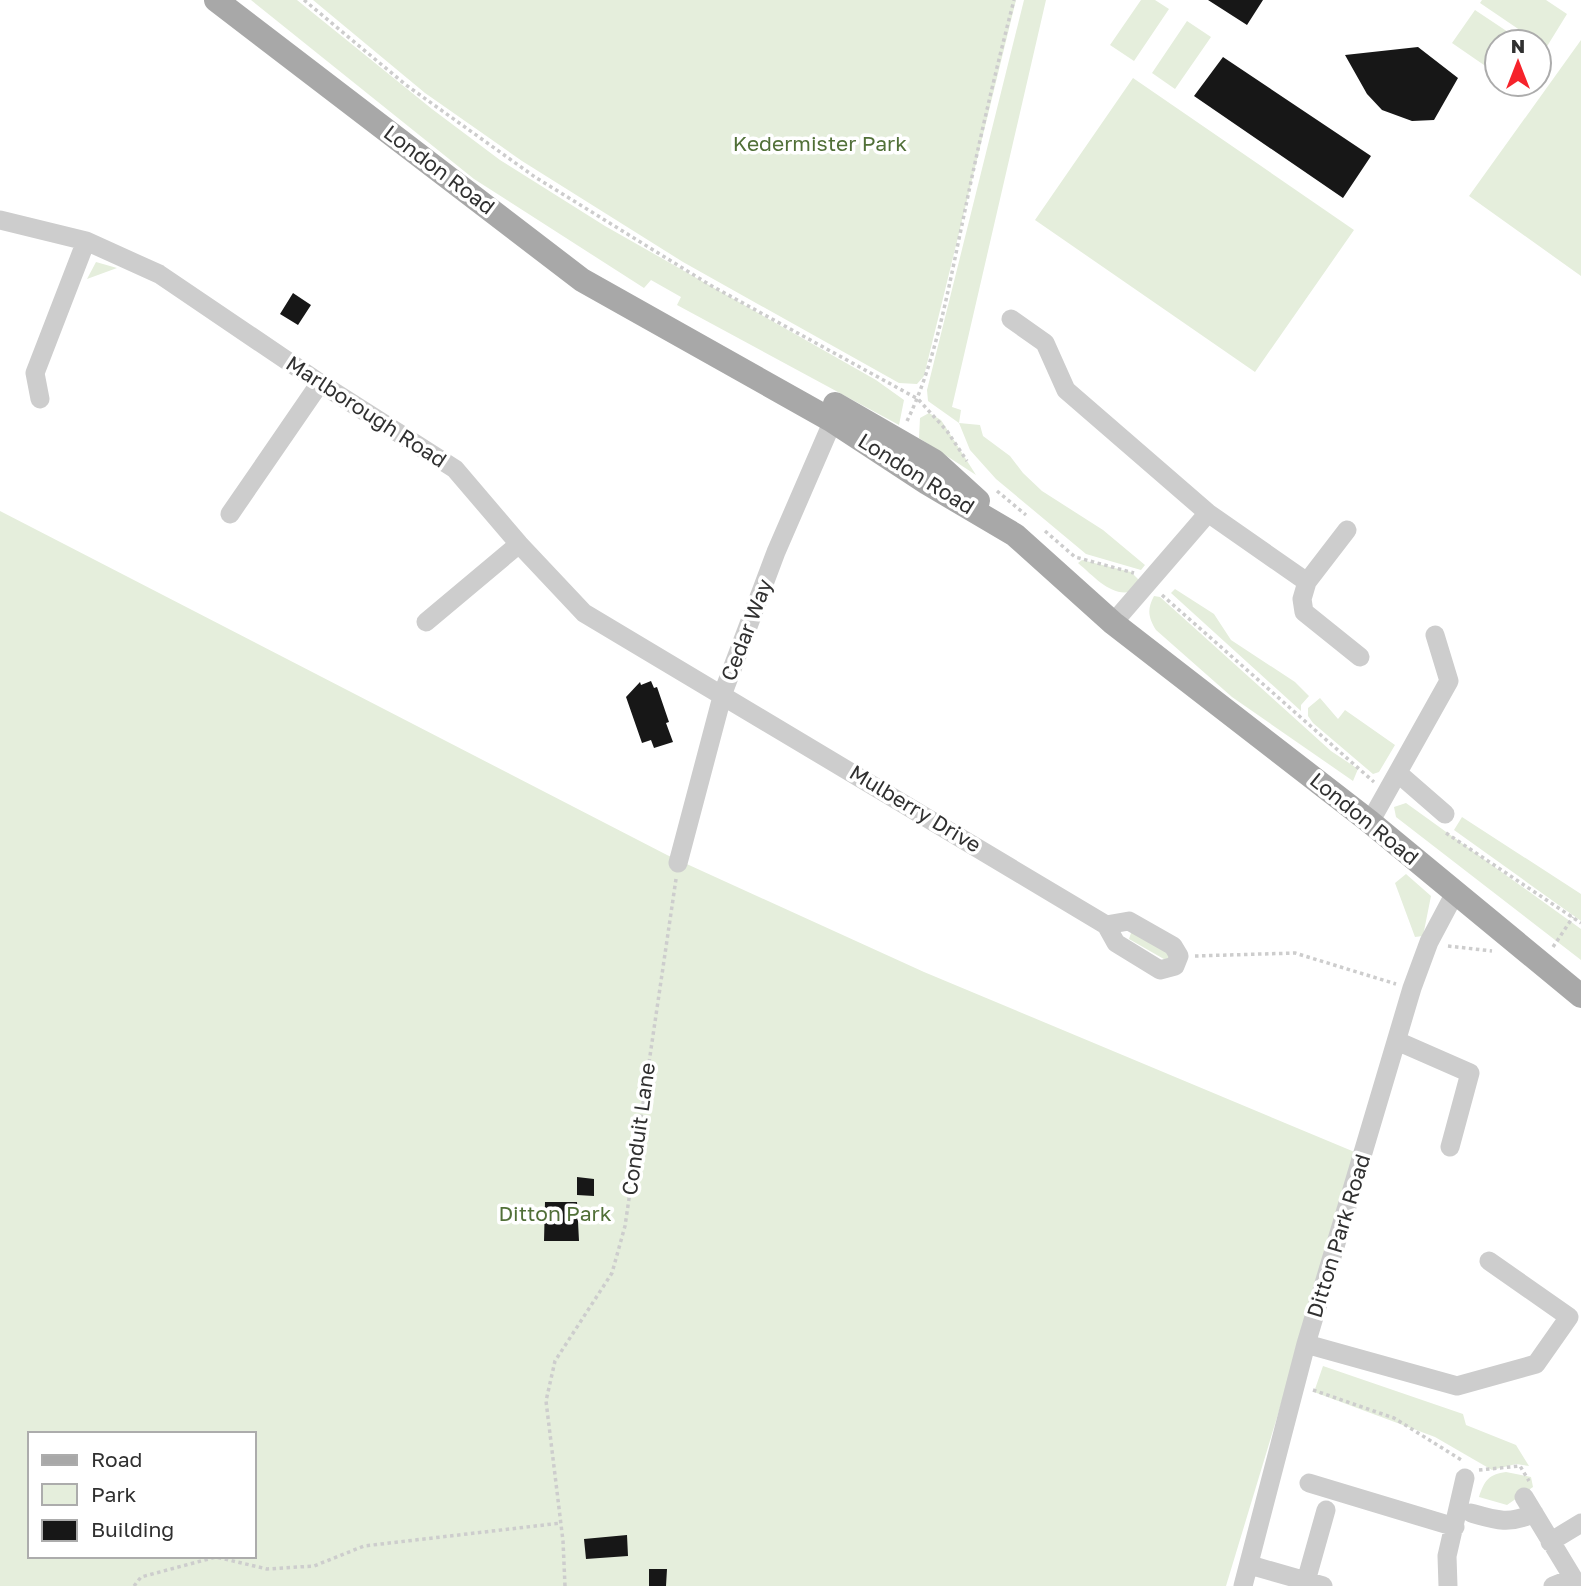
<svg xmlns="http://www.w3.org/2000/svg" width="1581" height="1586" font-family="'Golos Text',sans-serif">
	<style>
		.green { fill: #e5eedc; fill-rule: evenodd }
		.building { fill: #171717 }
		.lines { fill: none; stroke-linecap: round; stroke-linejoin: round }
		.path { stroke: #cdcdcd; stroke-width: 3.5; stroke-dasharray: 3.5 3.5; stroke-linecap: butt }
		.minor { stroke: #cdcdcd; stroke-width: 19 }
		.major { stroke: #a8a8a8; stroke-width: 24 }
		.labels { text-anchor: middle; stroke-width: 7; stroke-linejoin: round; paint-order: stroke }
		.park-label { font-size: 21px; fill: #517038; stroke: #fff }
		.street-label { font-size: 21px; fill: #303030; stroke: #fff }
	</style>
	<rect width="100%" height="100%" fill="#fff"/>
	<path class="green" d="M251,0h46l135,109 68,51 105,66 271,154 28,20 -5,25 -222,-120 4,-8 -30,-17 -7,8 -170,-109z
		M313,0h703l-92,376 -7,8 -18,-1 -216,-121 -161,-101 -97,-68z
		M1024,0h22l-94,407 9,3 -2,13 21,2 3,11 27,20 13,17 19,18 61,39 42,35 -4,5 -55,-16 -90,-75 -26,-29 -11,-27 -31,-22 -1,-11z
		M1141,0h14l14,9 -35,52 -24,-16z
		M1482,0h64l21,14 -21,34 -66,-45z
		M1475,10l48,32h-26v32l-45,-31z
		M1187,21l24,16 -36,52 -23,-16z
		M1581,40v236l-112,-80z
		M1133,78l221,152 -99,142 -220,-152z
		M96,262l21,6 -30,11z
		M929,413l12,7 35,55 -57,-37 1,-20z
		M0,511l667,344 257,117 433,181 -131,433h-1226zM30,1434h224v122h-224z
		M1082,560l49,12 13,13c-26,20 -46,-5 -66,-22z
		M1175,589l39,25 17,26 64,42 14,14 -8,9v6l-130,-118z
		M1154,596l6,1 171,154 27,18 -5,12 -121,-84 -76,-67c-8,-13 -9,-21 -2,-34z
		M1320,698l18,21 7,-9 50,35 -16,27 -6,2 -60,-51 -5,-7v-8z
		M1406,803l175,126v31l-185,-143 -2,-10z
		M1462,817l119,77v27l-127,-91z
		M1406,874l25,22 -8,40 -8,1 -20,-54z
		M1132,930l41,24 -4,8 -40,-23z
		M1323,1366l140,48 3,11 50,20 13,21 -13,-2 -24,6 -57,-33 -121,-45z
		M1506,1472l25,5 2,10 -26,18 -28,-8c5,-16 10,-23 27,-25z"/>
	<path class="building" d="M1208,0h55l-16,25z
		M1418,47l40,31 -24,42 -22,1 -30,-11 -15,-16 -22,-39z
		M1223,57l148,99 -28,42 -149,-102z
		M293,293l18,12 -13,20 -18,-11z
		M651,681l3,7 3,-1 12,35 -3,1 7,19 -19,6 -3,-8 -9,3 -16,-46 14,-15 1,3z
		M577,1177l17,2v17l-17,-1z
		M545,1202h32l2,39h-35z
		M627,1535l1,21 -42,3 -2,-20z
		M649,1569h18l-1,17h-17z"/>
	<g class="lines">
		<path class="path" d="M304,0l102,85 129,92 175,108 208,114 29,32 20,30
			M907,421c29,-59 42,-136 56,-201 15,-74 32,-147 51,-220
			M997,491l29,24
			M1045,531l30,26 59,16
			M1162,595l212,187
			M1446,833l135,90
			M1448,946l44,5
			M1553,947l20,-30
			M1195,956l100,-3 101,31
			M1313,1390l81,28 69,43
			M1479,1470l41,-4 9,15
			M134,1586l7,-9 75,-20 51,12 47,-3 50,-20 197,-23
			M565,1586l-2,-45 -17,-140 9,-40 57,-88 13,-47 51,-347"/>
		<path class="minor" d="M0,220l86,21 73,33 161,109 135,86 64,75 65,69 522,312 23,-4 44,25 6,10 -4,10 -15,4 -44,-27 -10,-18
			M1011,319l34,24 21,47 142,123 -95,110
			M40,399l-5,-26 51,-132
			M1208,513l99,69 40,-52
			M230,514l90,-131
			M1307,582l-5,17 2,13 56,45
			M426,622l93,-78
			M1399,774l46,40
			M1370,822l79,-141 -14,-46
			M678,863l45,-170 53,-141 62,-143
			M1397,1041l73,32 -20,74
			M1306,1344l151,42 79,-22 33,-47 -80,-56
			M1309,1483l146,44
			M1524,1497l54,89
			M1471,1513c24,7 39,12 63,0
			M1550,1542l31,-19
			M1250,1565l73,21
			M1306,1581l20,-71
			M1243,1586l63,-242 106,-356 17,-46 26,-49
			M1448,1586l-1,-30 18,-78
			M1553,1586l20,-8"/>
		<path class="major" d="M216,0l366,280 249,140 96,63 88,52 98,88 257,199 211,174
			M835,404l99,57 44,40"/>
	</g>
	<g class="labels">
		<g class="park-label">
			<text x="820" y="151">Kedermister Park</text>
			<text x="555" y="1221">Ditton Park</text>
		</g>
		<g class="street-label">
			<text transform="translate(439 170) rotate(37)" y="7">London Road</text>
			<text transform="translate(366 412) rotate(33)" y="7">Marlborough Road</text>
			<text transform="translate(916 474) rotate(32)" y="7">London Road</text>
			<text transform="translate(747 630) rotate(-69)" y="7">Cedar Way</text>
			<text transform="translate(915 809) rotate(31)" y="7">Mulberry Drive</text>
			<text transform="translate(1364 819) rotate(39)" y="7">London Road</text>
			<text transform="translate(639 1129) rotate(-82)" y="7">Conduit Lane</text>
			<text transform="translate(1339 1236) rotate(-73)" y="7">Ditton Park Road</text>
		</g>
	</g>
	<rect x="28" y="1432" width="228" height="126" fill="#ffffff" stroke="#acacac" stroke-width="2"/>
	<rect x="42" y="1455" width="35" height="10" fill="#a8a8a8" stroke="#acacac" stroke-width="2"/>
	<text x="91" y="1467" font-size="21" fill="#303030">Road</text>
	<rect x="42" y="1484" width="35" height="21" fill="#e5eedc" stroke="#acacac" stroke-width="2"/>
	<text x="91" y="1502" font-size="21" fill="#303030">Park</text>
	<rect x="42" y="1520" width="35" height="21" fill="#171717" stroke="#acacac" stroke-width="2"/>
	<text x="91" y="1537" font-size="21" fill="#303030">Building</text>
	<g transform="translate(1518 63)"><circle r="33" fill="#ffffff" stroke="#acacac" stroke-width="2"/>
	<path d="M0-5L12 26L0 18L-12 26Z" fill="#f6232b"/>
	<text y="-10" font-size="19" font-weight="bold" text-anchor="middle" fill="#303030">N</text>
	</g>
</svg>
